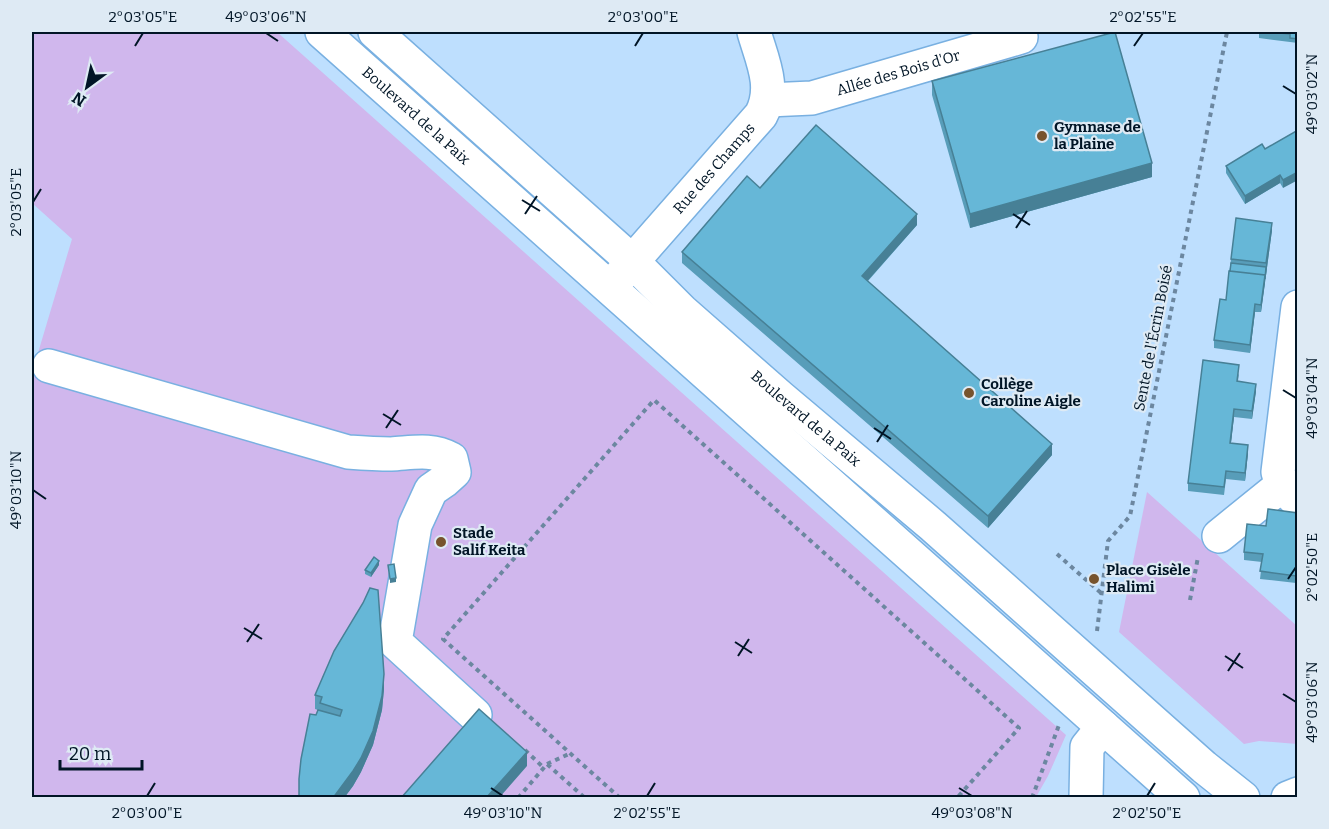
<svg xmlns="http://www.w3.org/2000/svg" width="1329" height="829" font-family="Bitter,serif">
	<style>
		.green { fill: #d0b7ed }
		.lines { fill: none; stroke-linecap: round; stroke-linejoin: round }
		.minor-casing { stroke: #79b0e1; stroke-width: 36 }
		.major-casing { stroke: #79b0e1; stroke-width: 36 }
		.path { stroke: #6c87a0; stroke-width: 4; stroke-dasharray: 4.5 4.5; stroke-linecap: butt }
		.minor { stroke: #fff; stroke-width: 33 }
		.major { stroke: #fff; stroke-width: 33 }
		.wall { fill: #589db9 }
		.shaded-wall { fill: #478096 }
		.building { fill: #66b7d7; stroke: #478096; stroke-width: 1.5 }
		.ticks { fill: none; stroke: #011526; stroke-width: 2 }
		.poi-dot { fill: #77532d; stroke: #deeaf4; stroke-width: 2 }
		.labels { text-anchor: middle; stroke-width: 4.5; stroke-linejoin: round; paint-order: stroke }
		.street-label { font-size: 15px; fill: #011526; stroke: #deeaf4 }
		.poi-label { font-size: 15px; font-weight: bold; fill: #011526; stroke: #deeaf4; text-anchor: start }
		.neatline { fill: none; stroke: #011526; stroke-width: 2 }
		.ticks-label { font-size: 15px; text-anchor: middle; fill: #011526 }
	</style>
	<rect width="100%" height="100%" fill="#bedffe"/>
	<path class="green" d="M32,32h245l789,703 -18,41 -12,21h-1004v-424l40,-134 -40,-36z
		M1147,492l150,134v118l-38,-3 -15,3 -125,-112z"/>
	<g class="lines">
		<g class="minor-casing">
			<g id="minor">
				<path id="s1" d="M768,100l44,-2 209,-61 -1,-5"/>
				<path id="s2" d="M610,287l23,-25 5,-7 123,-140c15,-28 1,-55 -7,-83"/>
				<path d="M1298,307l-20,165c3,13 9,21 20,29"/>
				<path d="M49,366l299,86c14,1 28,2 43,2 21,-1 40,-6 60,5l3,13 -10,9 -13,9 -16,35 -20,117 80,73"/>
				<path d="M1219,536l63,-51"/>
				<path d="M1086,798l1,-51 16,-20"/>
			</g>
		</g>
		<g class="major-casing">
			<g id="major">
				<path id="s3" d="M322,32l861,766"/>
				<path id="s4" d="M375,32l258,230 49,49 98,86 153,129 271,241 39,31"/>
				<path d="M1288,798l10,-4"/>
			</g>
		</g>
		<path class="path" d="M1057,554l44,39
			M1190,600l8,-43
			M1097,631l11,-90 22,-25 97,-484
			M525,750l19,18
			M547,764l24,-11
			M518,798l29,-34 38,34
			M620,798l-177,-159 211,-239 365,328 -62,70
			M1032,798l27,-73"/>
		<use href="#minor" class="minor"/>
		<use href="#major" class="major"/>
	</g>
	<path class="wall" d="M1259,32h39v11l-39,-5z
		M932,81l220,96 -182,51 -38,-133z
		M1298,130l-15,58 -3,-5 -35,21 -19,-31v-7l39,-17z
		M917,225l-49,56 184,174 -64,73 -306,-265v-11z
		M1272,230l-11,82h-6l-5,41 -36,-5v-8l12,-40 5,-41z
		M1239,373l-1,8 18,10 -4,28 -18,-2 -3,26 17,10 -3,28 -19,-2 -2,16 -36,-4v-8z
		M1298,513v58l-2,12 -36,-4 2,-17 -18,-2v-8l22,-26z
		M379,565l-8,12 -6,-3v-4z
		M384,689l-2,21 -9,35 -12,27 -8,14 -9,12h-45l19,-88 -3,-1v-14z"/>
	<path class="shaded-wall" d="M1152,163v14l-182,51v-14z
		M1298,172v8l-15,8v-8z
		M1280,175v8l-35,21v-8z
		M917,214v11l-55,62v-11z
		M1272,223v7l-7,53 1,-20z
		M1265,275v8l-4,29v-7z
		M1255,304v8l-5,41v-8z
		M1256,384v7l-4,28v-8z
		M1234,409v8l-4,34v-8z
		M1052,444v11l-64,73v-12z
		M1248,445v8l-3,28v-8z
		M379,561v4l-8,12v-4z
		M396,578v4l-6,1v-4z
		M384,674v15l-2,21 -9,35 -12,27 -8,14 -9,12h-11z
		M527,752v14l-28,32h-13z"/>
	<path class="building" d="M1115,32l37,131 -182,51 -38,-133z
		M1268,32h22v2z
		M1290,32h8v7l-8,-1z
		M816,125l101,89 -55,62 190,168 -64,72 -306,-264 65,-76 13,12z
		M1298,130v42l-15,8 -3,-5 -35,21 -19,-30 36,-22 3,5z
		M1236,218l36,5 -6,40 -35,-4z
		M1231,263l35,4 -1,12v-4l-35,-4z
		M1229,271l36,4 -4,30 -6,-1 -5,41 -36,-5 6,-41 6,1z
		M1203,360l36,5 -2,16 19,3 -4,27 -18,-2 -4,34 18,2 -3,28 -19,-2 -2,16 -36,-4z
		M1268,509l30,4v50l-2,13 -36,-5 3,-17 -19,-2 3,-28 19,2z
		M374,557l5,4 -8,12 -6,-3z
		M394,564l2,14 -6,1 -2,-14z
		M370,588l8,2 6,84 -2,22 -9,35 -12,27 -8,13 -20,27h-34v-19l2,-20 9,-45 6,1 2,-5 22,6 2,-6 -22,-7 2,-6 -7,-2 19,-44 29,-48z
		M479,709l48,43 -41,46h-85z"/>
	<path class="ticks" d="M266,33l12,8M135,46l8,-13M635,46l8,-13M1134,46l9,-13M1283,86l13,8M522,200l18,11M33,202l8,-13M525,214l12,-18M1013,214l17,11M1016,228l11,-17M1283,390l13,8M383,414l18,11M386,428l12,-18M874,428l17,11M877,442l11,-17M33,490l13,9M1288,579l8,-12M244,628l18,11M247,642l12,-18M735,642l17,11M738,656l11,-17M1225,656l18,12M1228,671l12,-18M1283,694l13,8M491,788l12,8M959,788l13,8M147,796l8,-13M647,796l8,-13M1147,796l8,-13"/>
	<g class="poi-dot">
		<circle cx="1042" cy="136" r="6"/>
		<circle cx="969" cy="393" r="6"/>
		<circle cx="441" cy="542" r="6"/>
		<circle cx="1094" cy="579" r="6"/>
	</g>
	<g class="labels">
		<g class="street-label">
			<text dy="5" stroke="none"><textPath href="#s1" startOffset="134">Allée des Bois d'Or</textPath></text>
			<text dy="5" stroke="none"><textPath href="#s3" startOffset="126">Boulevard de la Paix</textPath></text>
			<text dy="5" stroke="none"><textPath href="#s2" startOffset="158">Rue des Champs</textPath></text>
			<text transform="translate(1153 338) rotate(-79)" y="5">Sente de l'Écrin Boisé</text>
			<text dy="5" stroke="none"><textPath href="#s4" startOffset="579">Boulevard de la Paix</textPath></text>
		</g>
		<g class="poi-label">
			<text x="1054" y="132">Gymnase de<tspan x="1054" dy="17">la Plaine</tspan></text>
			<text x="981" y="389">Collège<tspan x="981" dy="17">Caroline Aigle</tspan></text>
			<text x="453" y="538">Stade<tspan x="453" dy="17">Salif Keita</tspan></text>
			<text x="1106" y="575">Place Gisèle<tspan x="1106" dy="17">Halimi</tspan></text>
		</g>
	</g>
	<rect width="1329" height="829" fill="none" stroke="#deeaf4" stroke-width="66"/>
	<g transform="translate(87 87) rotate(213)" stroke="#deeaf4" stroke-width="4.5" paint-order="stroke">
	<path d="M0-4.5L10 22L0 15L-10 22Z" fill="#011526"/>
	<text y="-9" font-size="16" font-weight="bold" text-anchor="middle" fill="#011526">N</text>
	</g>
	<path d="M60 760v9h82v-9" fill="none" stroke="#011526" stroke-width="3"/>
	<text x="69" y="760" font-size="18" fill="#011526" stroke="#deeaf4" stroke-width="4.5" paint-order="stroke">20 m</text>
	<rect x="33" y="33" width="1263" height="763" class="neatline"/>
	<g class="ticks-label">
		<text x="143" y="22">2°03'05"E</text>
		<text x="266" y="22">49°03'06"N</text>
		<text x="643" y="22">2°03'00"E</text>
		<text x="1143" y="22">2°02'55"E</text>
		<text transform="translate(1312 94) rotate(-90)" y="5">49°03'02"N</text>
		<text transform="translate(16 202) rotate(-90)" y="5">2°03'05"E</text>
		<text transform="translate(1312 398) rotate(-90)" y="5">49°03'04"N</text>
		<text transform="translate(16 490) rotate(-90)" y="5">49°03'10"N</text>
		<text transform="translate(1312 567) rotate(-90)" y="5">2°02'50"E</text>
		<text transform="translate(1312 702) rotate(-90)" y="5">49°03'06"N</text>
		<text x="147" y="818">2°03'00"E</text>
		<text x="503" y="818">49°03'10"N</text>
		<text x="647" y="818">2°02'55"E</text>
		<text x="972" y="818">49°03'08"N</text>
		<text x="1147" y="818">2°02'50"E</text>
	</g>
</svg>
